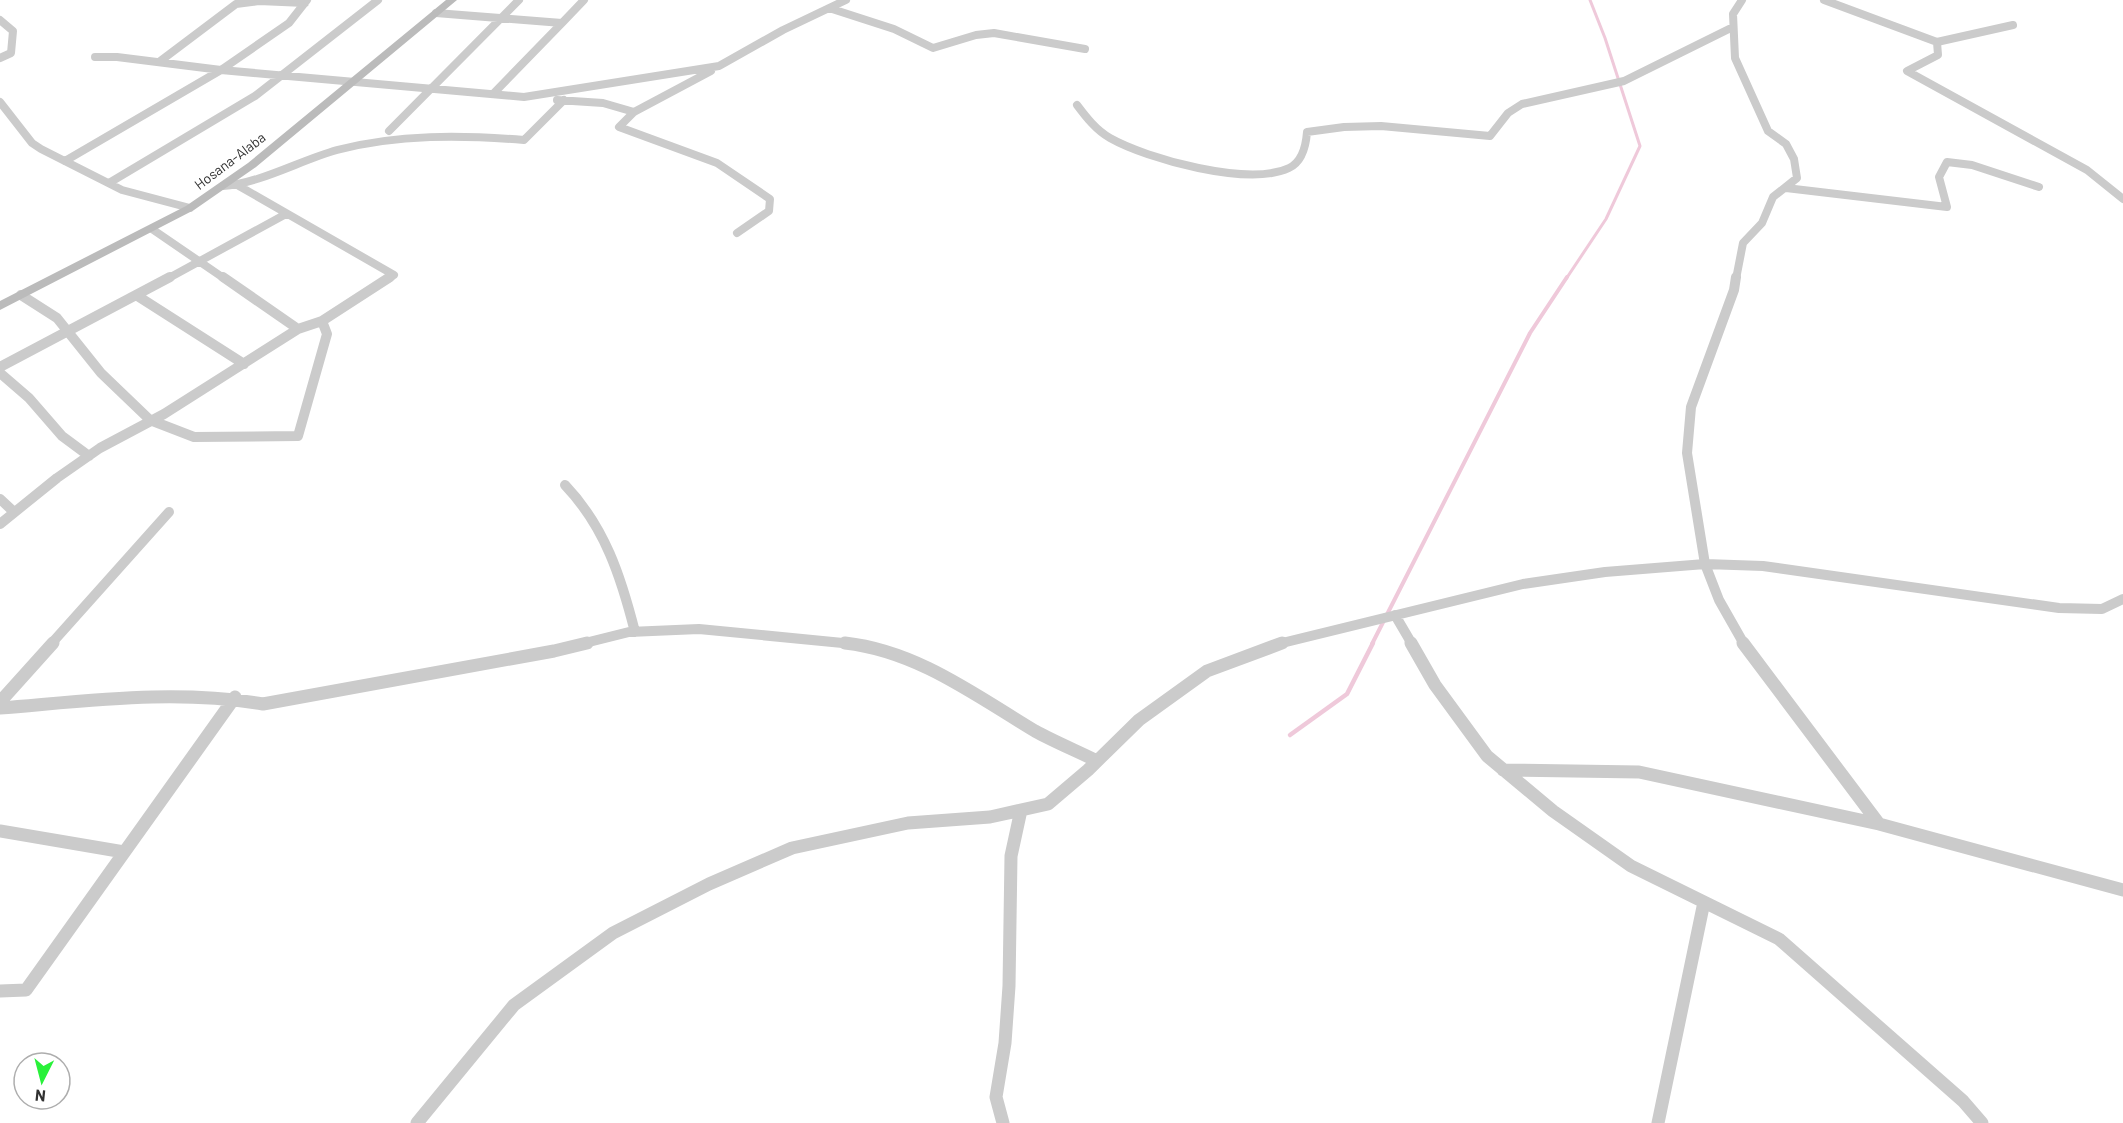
<svg xmlns="http://www.w3.org/2000/svg" width="2123" height="1123" font-family="Barlow,sans-serif">
	<style>
		.lines { fill: none; stroke-linecap: round; stroke-linejoin: round }
		.stream-far2 { stroke: #efc9da; stroke-width: 3 }
		.stream-far1 { stroke: #efc9da; stroke-width: 4 }
		.stream { stroke: #efc9da; stroke-width: 4.5 }
		.street-far2 { stroke: #cbcbcb; stroke-width: 8 }
		.street-far1 { stroke: #cbcbcb; stroke-width: 10 }
		.street { stroke: #cbcbcb; stroke-width: 13 }
		.secondary { fill: #bbb; fill-rule: evenodd }
		.labels { text-anchor: middle; stroke-width: 6; stroke-linejoin: round; paint-order: stroke }
		.far-street-label { font-size: 14px; fill: #313131; stroke: #fff }
	</style>
	<rect width="100%" height="100%" fill="#fff"/>
	<g class="lines">
		<path class="stream-far2" d="M1566,279l40,-60 34,-73 -35,-108 -15,-38"/>
		<path class="stream-far1" d="M1372,644l158,-311 37,-56"/>
		<path class="stream" d="M1290,735l57,-41 26,-51"/>
		<path class="street-far2" d="M1824,0l113,42 76,-17
			M829,8l65,21 39,19 43,-13 18,-2 91,16
			M436,13l126,10 -69,71
			M0,20l13,11 -2,22 -11,5
			M562,23l22,-23
			M1937,42l1,13 -31,16 180,99 36,29
			M95,57h22l104,13 303,27 195,-31 64,-36 63,-30
			M159,62l77,-58 23,-3 46,2
			M711,71l-77,41 -15,15 98,36 53,36 -1,12 -32,22
			M557,100l46,3 31,9
			M0,102l32,41 9,6 81,41 68,18
			M1077,105c9,12 19,25 33,33 37,21 139,49 179,30 13,-6 17,-23 18,-36l37,-5 37,-1 109,10 18,-23 14,-9 102,-23 109,-54
			M389,131l130,-131
			M65,161l156,-91 68,-47 18,-23
			M109,183l146,-87 123,-96
			M223,186c35,-2 78,-26 114,-36 61,-16 125,-15 187,-10l40,-40
			M239,186l155,89 -6,4
			M1786,188l161,19 -8,-30 8,-15 25,3 67,22
			M152,229l73,50
			M167,279l119,-65
			M1736,279l7,-36 19,-20 11,-26 24,-19 -3,-19 -8,-15 -18,-13 -33,-73 -2,-44 9,-14"/>
		<path class="street-far1" d="M223,277l75,52
			M1736,277l-2,13 -43,117 -4,46 18,111 14,36 25,44
			M21,295l36,23 44,55 49,47 44,17 104,-1 29,-102 -5,-13
			M136,295l108,69
			M0,367l170,-90
			M0,373l29,25 33,38 27,20
			M565,485c40,42 56,92 70,147
			M0,499l14,13
			M0,524l57,-46 43,-30 64,-34 134,-85 24,-8 68,-44
			M1395,615l17,29
			M51,644l118,-132
			M581,644l48,-12 70,-3 154,15
			M1278,644l245,-60 82,-12 100,-8 58,2 296,42 43,1 21,-10"/>
		<path class="street" d="M845,643c72,8 130,52 190,88 20,11 42,20 62,30
			M1411,643l24,42 52,71 66,55 78,55 148,73 184,162 19,22
			M1743,643l136,181 244,66
			M0,702l53,-59
			M0,708c88,-7 175,-19 263,-4l291,-53 33,-8
			M1503,770l136,2 240,52
			M0,831l124,21
			M0,991l26,-1 209,-293
			M417,1123l97,-118 99,-72 96,-49 83,-36 116,-25 82,-6 58,-13 40,-34 51,-50 68,-49 75,-28
			M1003,1123l-7,-26 9,-54 4,-57 2,-130 10,-46
			M1658,1123l46,-221"/>
		<path class="secondary" d="M446,0h11l-201,167 -62,43 -194,100v-9l186,-95 62,-43z"/>
	</g>
	<g class="labels">
		<g class="far-street-label">
			<text transform="translate(230 161) rotate(-37)" y="5">Hosana-Alaba</text>
		</g>
	</g>
	<g transform="translate(42 1081) rotate(186)"><circle r="28" fill="#ffffff" stroke="#adadad" stroke-width="1.5"/>
	<path d="M0-4.5L10 22L0 15L-10 22Z" fill="#29f13a"/>
	<text y="-9" font-size="16" font-weight="bold" text-anchor="middle" fill="#313131">N</text>
	</g>
</svg>
